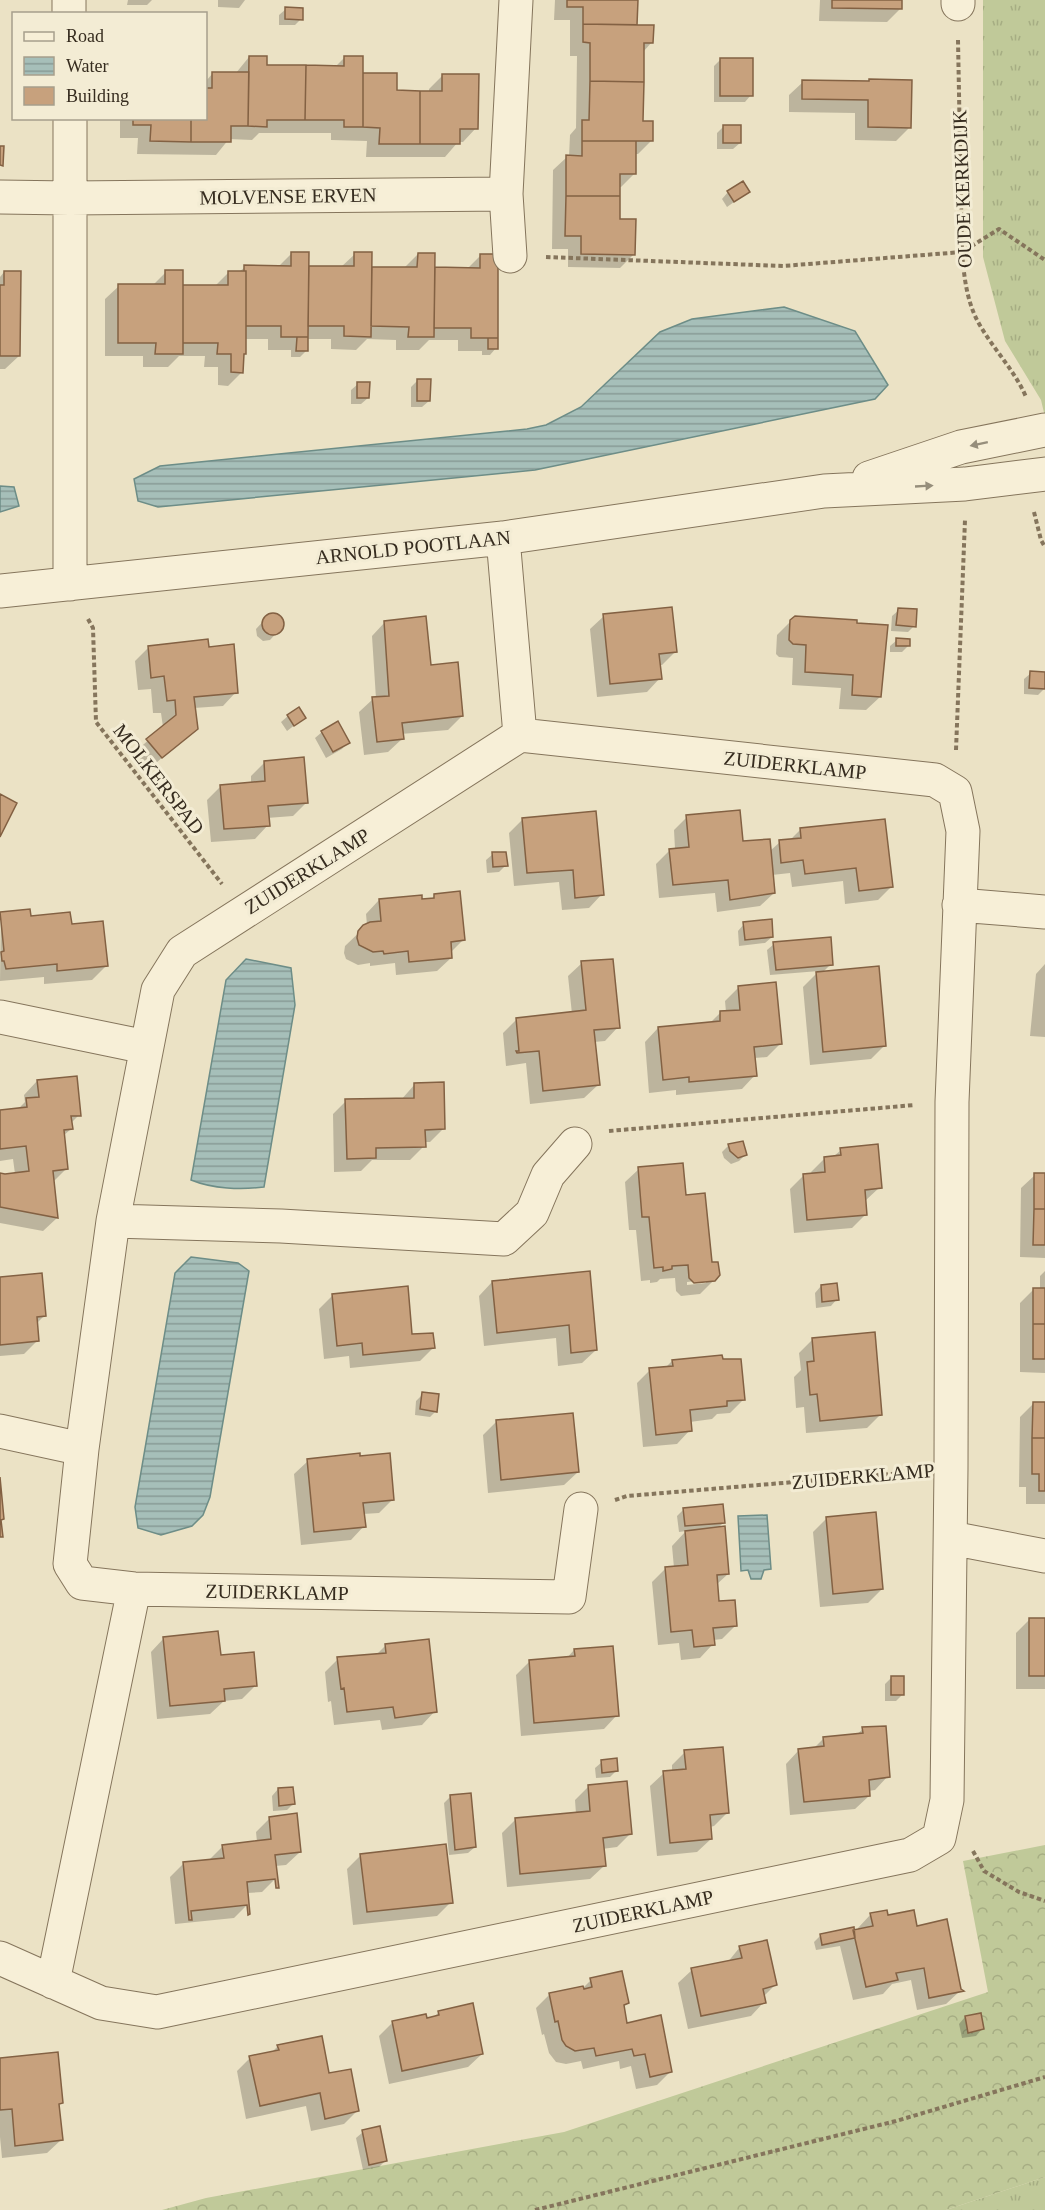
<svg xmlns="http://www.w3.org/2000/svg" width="1045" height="2210" font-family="'Times New Roman',serif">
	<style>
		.grass { fill: url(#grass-tufts) }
		.forest { fill: url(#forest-crowns) }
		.water { fill: url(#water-rules); stroke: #6d8d87; stroke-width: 1.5 }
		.shadow { fill: #0003; fill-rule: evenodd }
		.building { fill: #c7a17d; stroke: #836143; stroke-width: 1.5 }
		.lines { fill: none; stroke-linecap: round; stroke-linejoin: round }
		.minor-casing { stroke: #85755c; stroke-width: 35 }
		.path { stroke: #85755c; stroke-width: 4; stroke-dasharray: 4.5 3; stroke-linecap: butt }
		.minor { stroke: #f7efd7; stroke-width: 33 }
		.oneway { fill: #968e7b }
		.labels { text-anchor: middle; stroke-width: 6; stroke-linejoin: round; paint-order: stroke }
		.street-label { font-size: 20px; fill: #362c1f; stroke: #f3ecd4 }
	</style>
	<defs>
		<pattern id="grass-tufts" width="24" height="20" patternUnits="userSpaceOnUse" patternTransform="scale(1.5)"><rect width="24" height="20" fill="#c0c999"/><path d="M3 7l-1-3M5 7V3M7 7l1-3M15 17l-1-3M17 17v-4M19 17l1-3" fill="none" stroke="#a6ad83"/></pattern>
		<pattern id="forest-crowns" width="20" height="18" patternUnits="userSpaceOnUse" patternTransform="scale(1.5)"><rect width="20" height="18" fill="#c0c999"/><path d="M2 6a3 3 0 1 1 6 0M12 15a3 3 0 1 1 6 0" fill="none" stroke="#a6ad83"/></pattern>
		<pattern id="water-rules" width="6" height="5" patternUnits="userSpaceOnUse" patternTransform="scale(1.5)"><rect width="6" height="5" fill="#a6bfb9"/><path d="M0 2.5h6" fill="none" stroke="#889b96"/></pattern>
	</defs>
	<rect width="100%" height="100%" fill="#ebe2c5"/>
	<path class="grass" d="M983,0h62v417l-4,-17 -36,-59 -22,-84z
		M1045,2177v33h-99z"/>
	<path class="forest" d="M1045,1845v332l-99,33h-784l44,-12 358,-66 424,-140 -25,-131z"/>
	<path class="water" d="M784,307l71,24 33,54 -13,14 -340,71 -377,37 -20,-6 -4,-22 26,-13 367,-37 19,-4 35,-18 79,-75 32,-13z
		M0,486l14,1 5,19 -19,6z
		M246,959l45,9 4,37 -31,182c-23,3 -51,2 -73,-7l35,-200z
		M191,1257l47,6 11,8 -39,226 -7,18 -11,11 -31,9 -23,-7 -3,-21 40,-234z
		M767,1515l4,54 -7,1 -3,9h-10l-3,-9 -7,1 -3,-55z"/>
	<path class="shadow" d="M128,0h24l-5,5h-20z
		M218,0h27l-6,8 -21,-1z
		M555,0h81v26l16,16 -9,10 -1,70 9,19 -13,13h-3l-1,20 -13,13h-3v34l16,33 -14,14 -52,-1v-18h-16l1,-79 14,-13h2l1,-22 6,-7 1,-72h-7v-36h-16z
		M820,0h81v8l-14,14 -68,-1z
		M286,9l15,10 -6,6h-16v-10z
		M249,57l16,10h70l9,-9 17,17 35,17h33v-3l14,-14 33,53 -13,14h-5l-13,15h-79l1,-16 -36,-1v-7h-72l-7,7 -23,-1 -13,16 -79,-1 1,-16h-18v-20h86v-37l7,-8h23z
		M721,59l30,36 -6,7h-31v-36z
		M803,82h107v45l-14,14 -41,-1v-27l-66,-1v-17z
		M724,126l16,17 -7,6h-16v-16z
		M728,192h20l-21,15 -5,-8z
		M292,253l15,14h34l14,-13 16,14h33l14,-14 16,14 33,1 14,-14 15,93 -6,7h-8v-4h-24v-11h-29l-10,10h-23v-10l-29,-1 -11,11 -25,-1v-10h-24v11l-7,7h-9v-7h-23v-11h-24l-2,33 -14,14 -10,-1v-18h-14l1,-11h-26l-11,11h-25v-11h-38v-57l14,-13h33l14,-14 15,14h34l14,-14h10l6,-5h33z
		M4,272l15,84 -14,13h-5v-92z
		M417,381l12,20 -7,6h-11v-20z
		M358,384l10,14 -7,6h-10v-14z
		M899,610l15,16 -6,6 -17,-1 1,-15z
		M275,615l6,5 1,7 -12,13 -7,1 -6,-5 -1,-7 12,-13z
		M604,616l71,36 -13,13h-3l1,13 -13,14 -50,5 -7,-68z
		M795,617l85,80 -14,13 -27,-1 2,-21 -49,-3 1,-27 -14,-1 -3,-3 1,-19z
		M385,622l44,44 33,50 -14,14 -47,4 1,5 -14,13 -24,3 -5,-43 14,-13h3l-4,-63z
		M897,640l11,6 -6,6h-12v-6z
		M149,647l59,2 28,43 -13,14 -29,2 2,20 -48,42 -14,-17 29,-26 -2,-14h-8l-2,-24 -13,1 -3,-29z
		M1031,673h14v15l-7,7 -14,-1v-15z
		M288,716l16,2 -17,13 -6,-9z
		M322,732l26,10 -6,7 -16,9 -11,-20z
		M264,763l43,39 -14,14 -26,2 1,7 -13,14 -44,3 -4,-42 14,-14 30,-2v-8z
		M687,817l55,26 28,8 10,-9 9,-1 11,-11 91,57 -13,13 -33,4 -2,-23 -51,6 -2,-14 -18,2 2,18 -14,13 -43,6 -2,-19 -56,5 -3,-34 14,-14 5,-1 -1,-19z
		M523,819l79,75 -13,14 -27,2 -3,-28 -45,4 -5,-53z
		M493,854l13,11 -7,7 -12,1 -1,-13z
		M435,895l28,45 -13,13 1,5 -14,13 -41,4 -1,-12 -25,3v-3l-12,2 -12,-6 -2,-6 1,-7 22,-21 -1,-11 13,-14h51z
		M1,914l69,12 36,40 -14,14 -48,4v-7l-44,4z
		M744,924l28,13 -7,6 -26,3 -1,-15z
		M774,944l57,20 -9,9 62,73 -13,13 -61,6 -7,-78 16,-16 -49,4 -3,-25z
		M582,963l36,64 -13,14 -11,1 4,43 -14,13 -54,6 -4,-41 -20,3 -3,-33 13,-13 56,-6 -4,-38z
		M1045,964v73l-15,-1 6,-62z
		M739,987l41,57 -13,13 -13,1 1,17 -13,14 -66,6v-5l-27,3 -4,-51 13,-14 51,-4 11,-11 6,-1 -1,-11z
		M37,1081l42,34 -9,9 1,5 -8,7 4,32 -14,14 4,36 -14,13 -43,-8v-48l15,-1 -2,-15 -13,2v-50l18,-2 7,-7 -1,-7z
		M415,1084l29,44 -14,14h-6v4l-14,14h-38l-11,11 -27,1 -1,-58 13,-13 55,-1z
		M729,1145l16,10 -6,6 -8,3 -7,-6 -2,-6z
		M841,1150l39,37 -15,14 1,13 -14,14 -58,5 -4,-44 14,-14 8,-1 -1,-2 14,-14 8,-1z
		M639,1169l45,27 30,84 -14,14 -19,2 -5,-5 -1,-13 -15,1 -3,3 -7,1v-3l-9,1 -5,-51h-7l-4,-48zM706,1280v3l-19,2v-3z
		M1035,1175h10v83l-25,-1 1,-69z
		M1045,1271v102l-25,-1v-69l14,-14h6v-13z
		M589,1273l7,77 -14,13 -24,3 -2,-28 -72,8 -5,-50 13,-14z
		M0,1279l45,36 -9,9 2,16 -14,14 -24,2z
		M821,1286l16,13 -6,7 -15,2 -1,-15z
		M333,1295l78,41 23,11 -14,14 -70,7 -1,-12 -25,3 -5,-50z
		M813,1339l68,75 -14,14 -61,5 -2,-26 -8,1 -2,-31 7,-7 -2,-17z
		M672,1361l71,39 -13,13 -13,1 -5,5 -22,3v8l-13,14 -34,3 -6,-64 13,-13 15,-2z
		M423,1394l13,17 -6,6 -15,-2 1,-14z
		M1033,1404h12v100h-19v-17h-7l1,-70z
		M497,1421l81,51 -14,13 -76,8 -5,-58z
		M308,1461l85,38 -14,14 -16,1 1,12 -13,14 -50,5 -7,-71z
		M684,1509l40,13 -7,7 11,45 -12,11 2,18 17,23 -13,13 -9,1v4l-13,14 -19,2 -2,-17 -21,2 -6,-63 13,-13 9,-1 -2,-22 14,-15 -7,1 -2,-16z
		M827,1518l55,71 -14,14 -48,4 -7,-75z
		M1030,1619h15v70h-29v-56z
		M164,1638l55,19 37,28 -14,14 -18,2 -14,13 -53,5 -6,-67z
		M386,1645l49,66 -13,14 -40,5 -2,-10 -46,5 -3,-24 -3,1 -3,-30 13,-13 38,-4z
		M574,1650l43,65 -13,14 -83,7 -5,-61 14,-14 36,-2z
		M891,1678l11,17 -6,6h-11v-17z
		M863,1729l25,47 -13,14 -7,1 1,5 -14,13 -65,6 -4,-51 13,-14 14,-1 11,-11 32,-3z
		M685,1752l42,61 -13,13 -4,1 1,12 -14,13 -40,4 -7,-70 14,-13 8,-1v-7z
		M602,1762l15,8 -7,7 -14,1 -1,-10z
		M589,1786l41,48 -13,13 -15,2 2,17 -14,13 -83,8 -5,-54 13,-13 61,-6 -1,-14z
		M278,1789l16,14 -7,7 -14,1 -1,-15z
		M451,1796l24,51 -7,6 -19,2 -5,-52z
		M270,1818l30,34 -14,13 -11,1 1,12 -14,14 -15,1 1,11 -14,14 -59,6 -5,-47 14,-14 25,-3 14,-14 34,-4 -1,-10z
		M360,1856l91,46 -14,14 -84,9 -6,-56z
		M871,1914l16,2 29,12 44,63 -14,13 -29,6 -6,-30 -19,4 -9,10 -30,6 -13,-54 -24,4 -2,-8 7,-7 37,-4v-3z
		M740,1947l35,38 -12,12 1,5 -13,14 -63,13 -10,-46 14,-13 35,-7z
		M591,1980l36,23 -4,5 3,17 44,47 -13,13 -21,4 -5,-23 -11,3 -1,-8 -36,8 -2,-8 -15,3 -10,-2 -7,-9 -5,-19 -2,1 -6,-27 13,-13 34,-7z
		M439,2012l43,42 -14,13 -79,17 -10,-48 14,-14 40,-4z
		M980,2015l2,14 -6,7 -14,2 -3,-14 6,-7z
		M278,2046l50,29 29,36 -13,13 -33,7 -5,-25 -60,13 -9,-48 13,-13 21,-5z
		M0,2060l61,43 -3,4 3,33 -14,13 -45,5 -2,-21z
		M363,2132l23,28 -7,7 -16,3 -7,-32z"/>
	<path class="building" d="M567,0h71l-1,25 -54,-1v-17h-16z
		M832,0h70v9l-70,-1z
		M285,7l18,1v12l-18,-1z
		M583,24l71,1 -1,18h-9v39l-54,-1v-38l-7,-1z
		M249,56h18v9h39l-1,55h-38v7l-19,-1z
		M344,56h19v71h-19v-7h-39l1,-55 38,1z
		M720,58h33v38h-33z
		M212,72h37l-1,54h-17v16h-40v-24h15v-30h6z
		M363,73h34v17l23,1v53h-41l1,-16 -17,-1z
		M442,74h37l-1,55h-18v15h-40v-53h22z
		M869,79l43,1 -1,48 -43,-1v-27l-66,-1v-19l67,1z
		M590,81l54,1 -1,39h10v20h-71v-21h7z
		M133,118h58v24l-41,-1 1,-16h-18z
		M723,125h18v18h-18z
		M582,141h54v33h-16v22h-54v-41l16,1z
		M0,146h4l-1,20 -3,-1z
		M743,181l7,11 -16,10 -7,-11z
		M566,196h54v23h16l-1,36 -54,-1v-18h-16z
		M291,252h18l-1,85h-27v-11h-35v-55h-2v-6l47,1z
		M354,252h18l-1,85 -27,-1v-10h-36l1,-60h45z
		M418,253h17l-1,84h-26l1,-10 -38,-1 1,-59h45z
		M480,254h18v84h-27v-10h-37l1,-61 45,1z
		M165,270h18v84h-28l1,-11h-38v-59h47z
		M4,271h17l-1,85h-20v-71h4z
		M228,271h18v83h-2l-1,19 -12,-1v-18h-14l1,-11h-35v-58h45z
		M297,337h11v14h-12z
		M488,338h10v11h-10z
		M417,379h14l-1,22h-13z
		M357,382h13l-1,16h-12z
		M672,607l5,45 -18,2 3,25 -52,5 -7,-70z
		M898,608l19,1 -1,18 -20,-2z
		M262 624a11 11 0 1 1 22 0a11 11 0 1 1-22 0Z
		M426,616l5,49 27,-3 5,54 -61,7 2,16 -27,3 -5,-45 17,-1 -5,-75z
		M795,616l62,4v3l31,2 -7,72 -29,-2 1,-20 -48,-3 1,-27 -13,-1 -4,-4 1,-20z
		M896,638l14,1v7h-14z
		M208,639l1,8 25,-3 4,49 -44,4 4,32 -36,29 -16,-19 30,-24 -1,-15 -8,1 -3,-25 -13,2 -3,-32z
		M1030,671l15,1v17l-16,-1z
		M299,707l7,11 -12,8 -7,-11z
		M338,721l12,22 -17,9 -12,-21z
		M304,757l4,46 -40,3 2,20 -46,3 -4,-44 45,-4 -1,-20z
		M0,794l17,9 -17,34z
		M740,810l3,31 27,-2 5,54 -45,7 -2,-20 -55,5 -4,-36 20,-2 -3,-32z
		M596,811l8,84 -29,3 -2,-28 -46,3 -5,-55z
		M885,819l8,68 -34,4 -3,-23 -51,6 -2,-14 -22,3 -2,-23 22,-2 -1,-10z
		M492,852h14l2,14 -15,1z
		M460,891l5,49 -14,2 1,16 -43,4 -1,-11 -24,3 -1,-3 -10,1 -14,-7 -2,-7 1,-7 5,-6 7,-3 11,-1 -2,-22 43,-4v4l12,-1v-4z
		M30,909l1,7 39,-4 2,12 31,-3 5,45 -51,5v-7l-51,5 -2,-8h-2l-1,-9 3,-1 -4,-39z
		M772,919l1,18 -28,3 -2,-18z
		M831,937l2,28 -57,5 -3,-28z
		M613,959l7,69 -26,2 6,55 -57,6 -4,-40 -22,2 -1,-2h3l-3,-33 70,-8 -5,-49z
		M879,966l7,80 -63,6 -7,-80z
		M776,982l6,62 -28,3 3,29 -68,6v-5l-26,3 -5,-53 62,-6v-10l20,-1 -2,-24z
		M77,1076l4,40h-10l2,13 -9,1 4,39 -15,2 5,47 -58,-11v-34l5,1 24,-3 -3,-25 -26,3v-39l27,-3 -1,-9 13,-1 -2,-17z
		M444,1082l1,47 -20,1 1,17 -50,1v10l-29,1 -2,-60 69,-1v-15z
		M743,1141l4,14 -9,3 -8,-7 -2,-7z
		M878,1144l4,44 -17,2 2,25 -60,5 -4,-46 22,-2 -1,-15 17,-2 -1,-7z
		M683,1163l3,32 19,-2 7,69h6l2,13 -5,6 -21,2 -5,-5 -1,-13 -16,1v3l-9,2v-4l-9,1 -5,-51h-7l-4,-50z
		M1034,1173h11v36h-11z
		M1034,1209h11v36h-12z
		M590,1271l7,79 -26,3 -2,-28 -72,8 -5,-52z
		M42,1273l4,43 -9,1 2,24 -39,4v-68z
		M837,1283l2,17 -17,2 -1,-17z
		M408,1286l4,48 21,-1 2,15 -72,7 -1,-12 -25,3 -5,-52z
		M1033,1288h12v36h-12z
		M1033,1324h12v35h-12z
		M875,1332l7,83 -62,6 -3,-27 -7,1 -3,-33 7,-1 -2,-23z
		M722,1355l1,4h18l4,41 -18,1v5l-37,4 2,21 -36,4 -7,-67 24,-2 -1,-6z
		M422,1392l17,2 -2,18 -17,-3z
		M1033,1402h12v36h-13z
		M573,1413l6,59 -78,8 -5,-60z
		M1032,1438h13v53h-6v-17h-7z
		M360,1453v3l30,-3 4,47 -31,3 3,24 -52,5 -7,-73z
		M0,1477l4,42 -3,1 2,17h-3z
		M723,1504l2,19 -40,3 -2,-18z
		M876,1512l7,77 -50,5 -7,-77z
		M725,1526l4,48 -12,1 2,26 16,-1 2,26 -24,2 2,17 -21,2 -2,-17 -21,2 -6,-65 23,-2 -3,-34z
		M1029,1618h16v58h-16z
		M218,1631l3,24 33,-3 3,34 -33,3 1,12 -55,5 -7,-69z
		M429,1639l8,73 -42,6 -2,-11 -46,5 -3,-24 -3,1 -4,-32 49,-4 -1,-9z
		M613,1646l6,70 -85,7 -5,-63 46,-4 -1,-7z
		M891,1676h13v19h-13z
		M886,1726l4,51 -21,3 1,16 -66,6 -6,-53 26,-3 -1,-9 40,-4 -1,-6z
		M723,1747l6,66 -19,2 2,24 -42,4 -7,-72 23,-2 -2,-19z
		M617,1758l1,13 -16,2 -1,-13z
		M627,1781l5,53 -29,4 3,28 -86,8 -5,-56 75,-7 -2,-26z
		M293,1787l2,17 -16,2 -1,-18z
		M471,1793l5,54 -21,3 -5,-55z
		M297,1813l4,39 -26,3 4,33h-3l-1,-9 -28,3 3,32 -2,1 -1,-10 -56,6 1,9h-3l-6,-58 41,-4 -2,-13 49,-6 -2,-22z
		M446,1844l7,59 -86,9 -7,-58z
		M887,1910l1,5 26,-5 3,16 30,-7 14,70 3,2 -35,7 -5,-30 -28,5 2,7 -32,7 -13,-57 20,-4 -3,-13z
		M854,1927l1,11 -33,7 -2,-11z
		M767,1940l10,45 -14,4 3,14 -65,13 -10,-48 51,-10 -3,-12z
		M622,1971l7,32 -5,2 3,18 34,-8 11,57 -22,5 -5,-23 -11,2 -2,-7 -36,7 -2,-8 -19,3 -9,-5 -4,-6 -4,-19 -3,1 -6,-29 34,-7 1,3 8,-2 -2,-9z
		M473,2003l10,51 -81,17 -10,-50 34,-7 1,4 12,-3 -1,-4z
		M981,2013l3,16 -16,4 -3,-17z
		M322,2036l7,37 22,-4 8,42 -34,8 -5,-26 -60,13 -11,-50 30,-6 -2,-5z
		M58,2052l5,51 -4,1 4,36 -48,6 -3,-37 -12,1v-52z
		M380,2126l7,35 -18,4 -7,-35z"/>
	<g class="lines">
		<g class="minor-casing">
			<path id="minor" d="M69,0v14
				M958,4v-4
				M70,118v466
				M506,194l10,-194
				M0,197l70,1 436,-4 4,62
				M869,478l92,-31 84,-17
				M0,591l503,-53 321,-47 141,-7 80,-10
				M520,735l-338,217 -24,38 -45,231 -31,228 -12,115 12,19 52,6 435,8 12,-88
				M959,905l86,7
				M0,1017l146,30
				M113,1221l168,5 223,13 28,-26 16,-38 27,-31
				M0,1431l82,18
				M951,1538l94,18
				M0,1958l101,45 56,9 753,-157 29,-17 8,-38 4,-332 1,-366 11,-271 -8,-39 -20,-12 -415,-45 -17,-197
				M53,1982l81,-393"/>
		</g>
		<path class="path" d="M958,40l4,212c2,25 5,53 19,75 14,24 34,44 45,70
			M546,257l237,9 179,-14 37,-23 46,31
			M1034,512l7,28 4,7
			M88,619l5,9 3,94 126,162
			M956,750l9,-230
			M609,1131l306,-26
			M615,1500l12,-4 288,-24
			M973,1851l11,20 35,21 26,9
			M535,2210l361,-89 149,-44"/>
		<use href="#minor" class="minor"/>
	</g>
	<defs><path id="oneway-solid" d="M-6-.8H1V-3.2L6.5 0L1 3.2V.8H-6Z" transform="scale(1.5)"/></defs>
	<g class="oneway">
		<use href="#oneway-solid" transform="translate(979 444) rotate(168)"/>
		<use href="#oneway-solid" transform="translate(924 486) rotate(-3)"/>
	</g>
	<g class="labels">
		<g class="street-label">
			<text transform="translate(962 189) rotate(-92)" y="7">OUDE KERKDIJK</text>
			<text transform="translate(288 196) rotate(-1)" y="7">MOLVENSE ERVEN</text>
			<text transform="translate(413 547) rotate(-6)" y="7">ARNOLD POOTLAAN</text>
			<text transform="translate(795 765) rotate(6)" y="7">ZUIDERKLAMP</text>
			<text transform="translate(159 779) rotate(52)" y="7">MOLKERSPAD</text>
			<text transform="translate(307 871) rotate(-32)" y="7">ZUIDERKLAMP</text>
			<text transform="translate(863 1476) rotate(-5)" y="7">ZUIDERKLAMP</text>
			<text transform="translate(277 1592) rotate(1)" y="7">ZUIDERKLAMP</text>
			<text transform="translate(643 1911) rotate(-12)" y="7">ZUIDERKLAMP</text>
		</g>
	</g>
	<rect x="12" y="12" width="195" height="108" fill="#f3ecd4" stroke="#a79f8c" stroke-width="1.5"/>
	<rect x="24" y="32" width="30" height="9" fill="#f7efd7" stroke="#a79f8c" stroke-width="1.5"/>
	<text x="66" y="42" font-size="18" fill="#362c1f">Road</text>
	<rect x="24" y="57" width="30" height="18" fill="url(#water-rules)" stroke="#a79f8c" stroke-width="1.5"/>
	<text x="66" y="72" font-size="18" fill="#362c1f">Water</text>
	<rect x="24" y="87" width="30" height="18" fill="#c7a17d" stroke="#a79f8c" stroke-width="1.5"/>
	<text x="66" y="102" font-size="18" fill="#362c1f">Building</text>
</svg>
